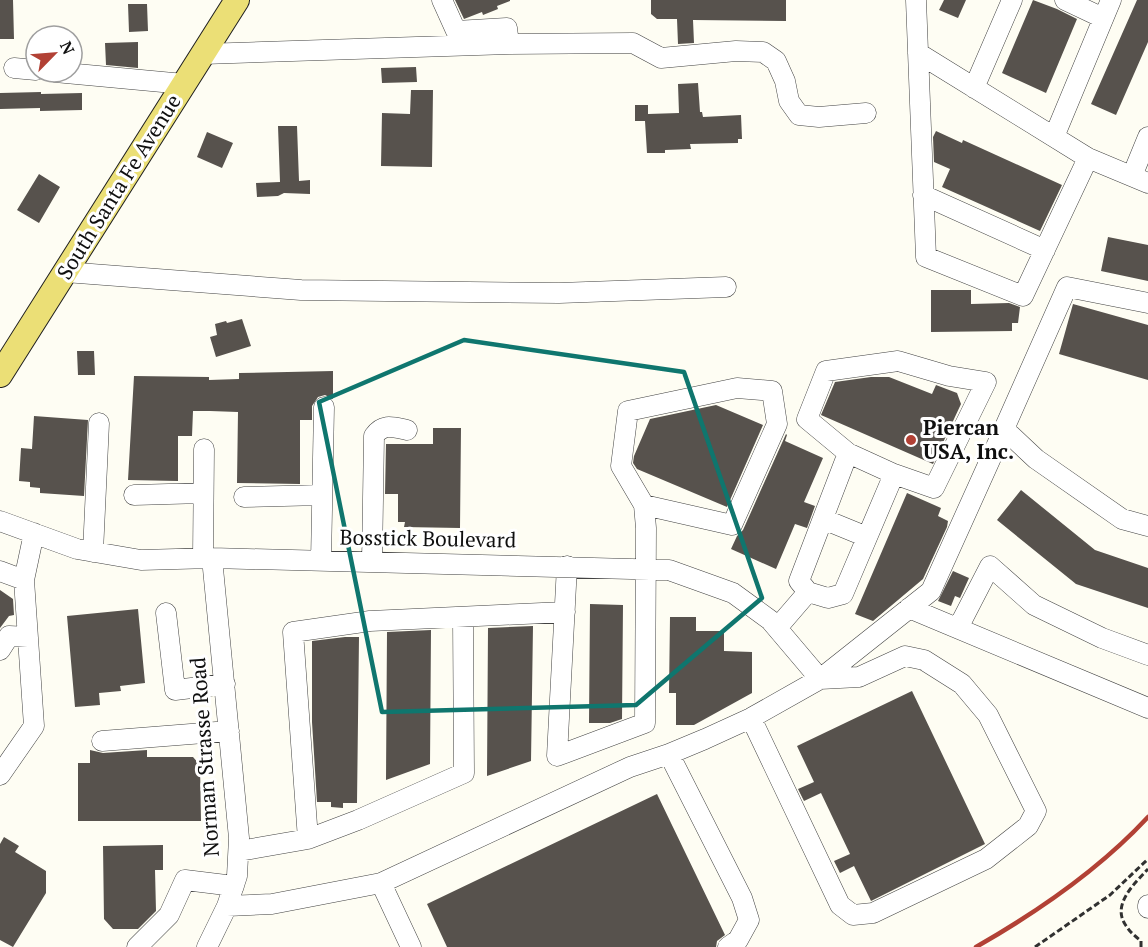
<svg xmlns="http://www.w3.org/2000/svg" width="1148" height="947" font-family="'PT Serif',serif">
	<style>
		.building { fill: #57524d }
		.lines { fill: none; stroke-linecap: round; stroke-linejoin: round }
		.minor-casing { stroke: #424242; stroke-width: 21 }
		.major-casing { stroke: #202020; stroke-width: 26 }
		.path { stroke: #313131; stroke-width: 3; stroke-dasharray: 6 3; stroke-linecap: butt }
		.minor { stroke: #fff; stroke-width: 20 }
		.major { stroke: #ebdf76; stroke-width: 24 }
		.rail { stroke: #b24135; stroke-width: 4.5 }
		.marked { fill: none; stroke: #0f766e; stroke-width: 4.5; stroke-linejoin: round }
		.poi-dot { fill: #b24135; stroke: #fff; stroke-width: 2 }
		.labels { text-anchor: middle; stroke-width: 6; stroke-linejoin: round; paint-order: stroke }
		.street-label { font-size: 21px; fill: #0f0f0f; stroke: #fff }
		.poi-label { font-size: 21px; font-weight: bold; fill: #0f0f0f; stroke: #fff; text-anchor: start }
	</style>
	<rect width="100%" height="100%" fill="#fefdf3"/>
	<path class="building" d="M0,0h13l1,39h-14z
		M455,0h55v1l-13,5 1,3 -15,6 -1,-3 -18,7z
		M651,0h135v21l-93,-1 1,23 -16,1 -1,-25h-20l-6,-5z
		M944,0h22l-8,18 -19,-8z
		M1033,0l24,9 20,10 -31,74 -44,-20z
		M1137,0h11v42l-32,73 -25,-11z
		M128,4h19l1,27 -19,1z
		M138,42v26l-32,-3 -1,-22z
		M416,67l1,15 -35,1 -1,-15z
		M698,83l2,29h2l1,5 38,-2 1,24h-4v4l-48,1 1,5 -26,1v3h-18l-2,-32h-10v-16h13v9l31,-1 -1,-29z
		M411,90h22l-1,77 -51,-1 1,-53 28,1z
		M41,92v2l41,-1v17l-42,1v-3l-40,1v-16z
		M278,126h19l2,55 11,-1v14l-26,-1 -6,3 -21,1 -1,-14 24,-1z
		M936,131l26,12 1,-3 99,45 -22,46 -98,-44 8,-18 -16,-7 -1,-25z
		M207,132l26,11 -11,25 -25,-11z
		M39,174l21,13 -21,36 -22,-13z
		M1108,237l40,8v36l-47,-10z
		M931,290h40v14l38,-1 11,4 -2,16h-6v8l-81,1z
		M1073,304l75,21v55l-89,-26z
		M242,319l9,27 -35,11 -6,-20 7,-2 -2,-11 11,-3 1,2z
		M77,351h17l1,24h-17z
		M333,371v28l-8,-4 -7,2 -6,9v14h-12v64l-63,-1 1,-71 -28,-1h-17l-1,25h-14v45l-50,-1 6,-104 75,1v3l30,-1v-6z
		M871,377h18l43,17 4,-9 21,8 4,11 -28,60 -112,-49 14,-33z
		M716,405l47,20 -36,82 -90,-38 -4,-6 1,-7 16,-37z
		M34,416l54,4 -4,76 -44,-3v-5l-10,-1v-5l-11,-1 2,-33 11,1z
		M433,428h28l-1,100 -56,-1 1,-5h-7v-28h-13l1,-50h47z
		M786,434l1,1 -2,6 38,17 -19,44 11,4 -8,22 -12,-4 -19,45 -45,-20 6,-13 6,-6z
		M1021,490l74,60 53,18v40l-72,-24 -79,-64z
		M907,493l34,15 -3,8 10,5 -1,6 -24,52 -50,42 -18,-7z
		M953,571l16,7 -9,20 -5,-2 -4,10 -13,-5z
		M0,590l13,9 1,16 -5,1 -9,12z
		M590,604l33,1 -1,114 -12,4h-21z
		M138,609l7,74 -25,3 1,5 -22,2 1,12 -25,2 -8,-91z
		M670,617h26v14h28v20l28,1v41l-58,32h-18v-32h-7z
		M533,626l-2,135 -44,15 1,-148z
		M431,630l-1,134 -44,16 1,-148z
		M345,637h14l-2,166h-14v5l-12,-1v-5h-14l-5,-80v-81z
		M912,691l73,153 -114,57 -17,-35 -14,7 -6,-12 16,-7 -29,-61 -17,8 -6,-12 16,-7 -17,-36z
		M90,750l13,3 44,-3v7h46l7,8 1,56h-123v-58h12z
		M657,794l68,141 -8,6 -1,6h-269l-20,-43z
		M4,837l15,9 -4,6 31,19v22l-33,54 -13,-7v-96z
		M163,845v25h-8l1,41 -18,18h-25l-9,-10 -1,-73z"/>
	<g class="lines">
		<g class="minor-casing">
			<path id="minor" d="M916,0l10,257 97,39 65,-138 60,25
				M1065,0l38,18
				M509,44l124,-1 28,15 75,-7 27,1 13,9 9,20 4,20 10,14 20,2 47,-4
				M918,53l170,105
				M203,54l306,-10 -2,-16 -51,3 -14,-31
				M14,68l22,2
				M55,72l129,12
				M974,88l38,-88
				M1054,137l57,-137
				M1132,176l16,-39
				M923,195l122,55
				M65,272l236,18 258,3 167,-6
				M1004,429l63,-142 81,16
				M848,453l-41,-34 19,-48 72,-10 51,15 37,6 -52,106 -40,-14
				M134,495l69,-2
				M244,497l78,-2
				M823,519l44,18
				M0,521l77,28 64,11 71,-2 457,12 64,23 37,27 50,59
				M93,552l6,-129
				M203,558l1,-109
				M321,561l3,-154
				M372,562l2,-126c9,-13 19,-9 33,-6
				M567,566l-10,190 88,-33 1,-195 -2,-23 88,20 45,-101 -5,-33 -35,-3 -109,23 -7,55 23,39
				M0,571l24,9
				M909,608l239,100
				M166,613l9,77 50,-6
				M777,628l31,-36 20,6 15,-4 51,-120 -46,-21 -49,128 9,11
				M958,628l32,-62 44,39 68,33 46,17
				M0,650l9,-14 19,1
				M751,718l89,187 13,10 20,-2 113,-54 42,-33 8,-15 -48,-96 -26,-31 -38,-24 -19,-4 -46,21 -39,2
				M102,741l127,-10
				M669,754l73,144 7,22 -11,20 -10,7
				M0,775l34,-49 -10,-146 10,-47
				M308,839l50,-19 106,-47 -1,-156
				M239,851l69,-12 -15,-207 77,-11 195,-9
				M381,883l30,64
				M1148,905v3
				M227,906l45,-2 109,-21 249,-116 39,-13 36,-15 46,-21 69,-39 111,-88 73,-162 32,30 86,60 26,7
				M137,947l32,-32 16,-35 49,6
				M207,947l20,-41 10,-30 2,-38 -27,-280"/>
		</g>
		<g class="major-casing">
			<path id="major" d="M0,375l237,-375"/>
		</g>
		<path class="path" d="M1035,947l75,-52 38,-36
			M1141,947v-6c-5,-4 -11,-9 -14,-14 -17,-21 7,-43 21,-58"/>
		<use href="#minor" class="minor"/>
		<use href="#major" class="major"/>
		<path class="rail" d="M976,947c63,-36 123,-77 172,-130"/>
	</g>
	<path class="marked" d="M464,340l220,32 78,226 -126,107 -254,7 -63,-310z"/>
	<circle class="poi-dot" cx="911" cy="440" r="6"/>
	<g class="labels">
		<g class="street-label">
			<text transform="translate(119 187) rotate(-58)" y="7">South Santa Fe Avenue</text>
			<text transform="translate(428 539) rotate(1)" y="7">Bosstick Boulevard</text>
			<text transform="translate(205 757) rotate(-94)" y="7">Norman Strasse Road</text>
		</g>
		<g class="poi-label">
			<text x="923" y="435">Piercan<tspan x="923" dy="24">USA, Inc.</tspan></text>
		</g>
	</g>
	<g transform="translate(54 54) rotate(65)"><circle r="28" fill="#ffffff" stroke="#9f9f9f" stroke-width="1.5"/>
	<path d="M0-4.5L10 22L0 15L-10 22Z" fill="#b24135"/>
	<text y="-9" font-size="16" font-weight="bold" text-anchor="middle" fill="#0f0f0f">N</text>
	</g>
</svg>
